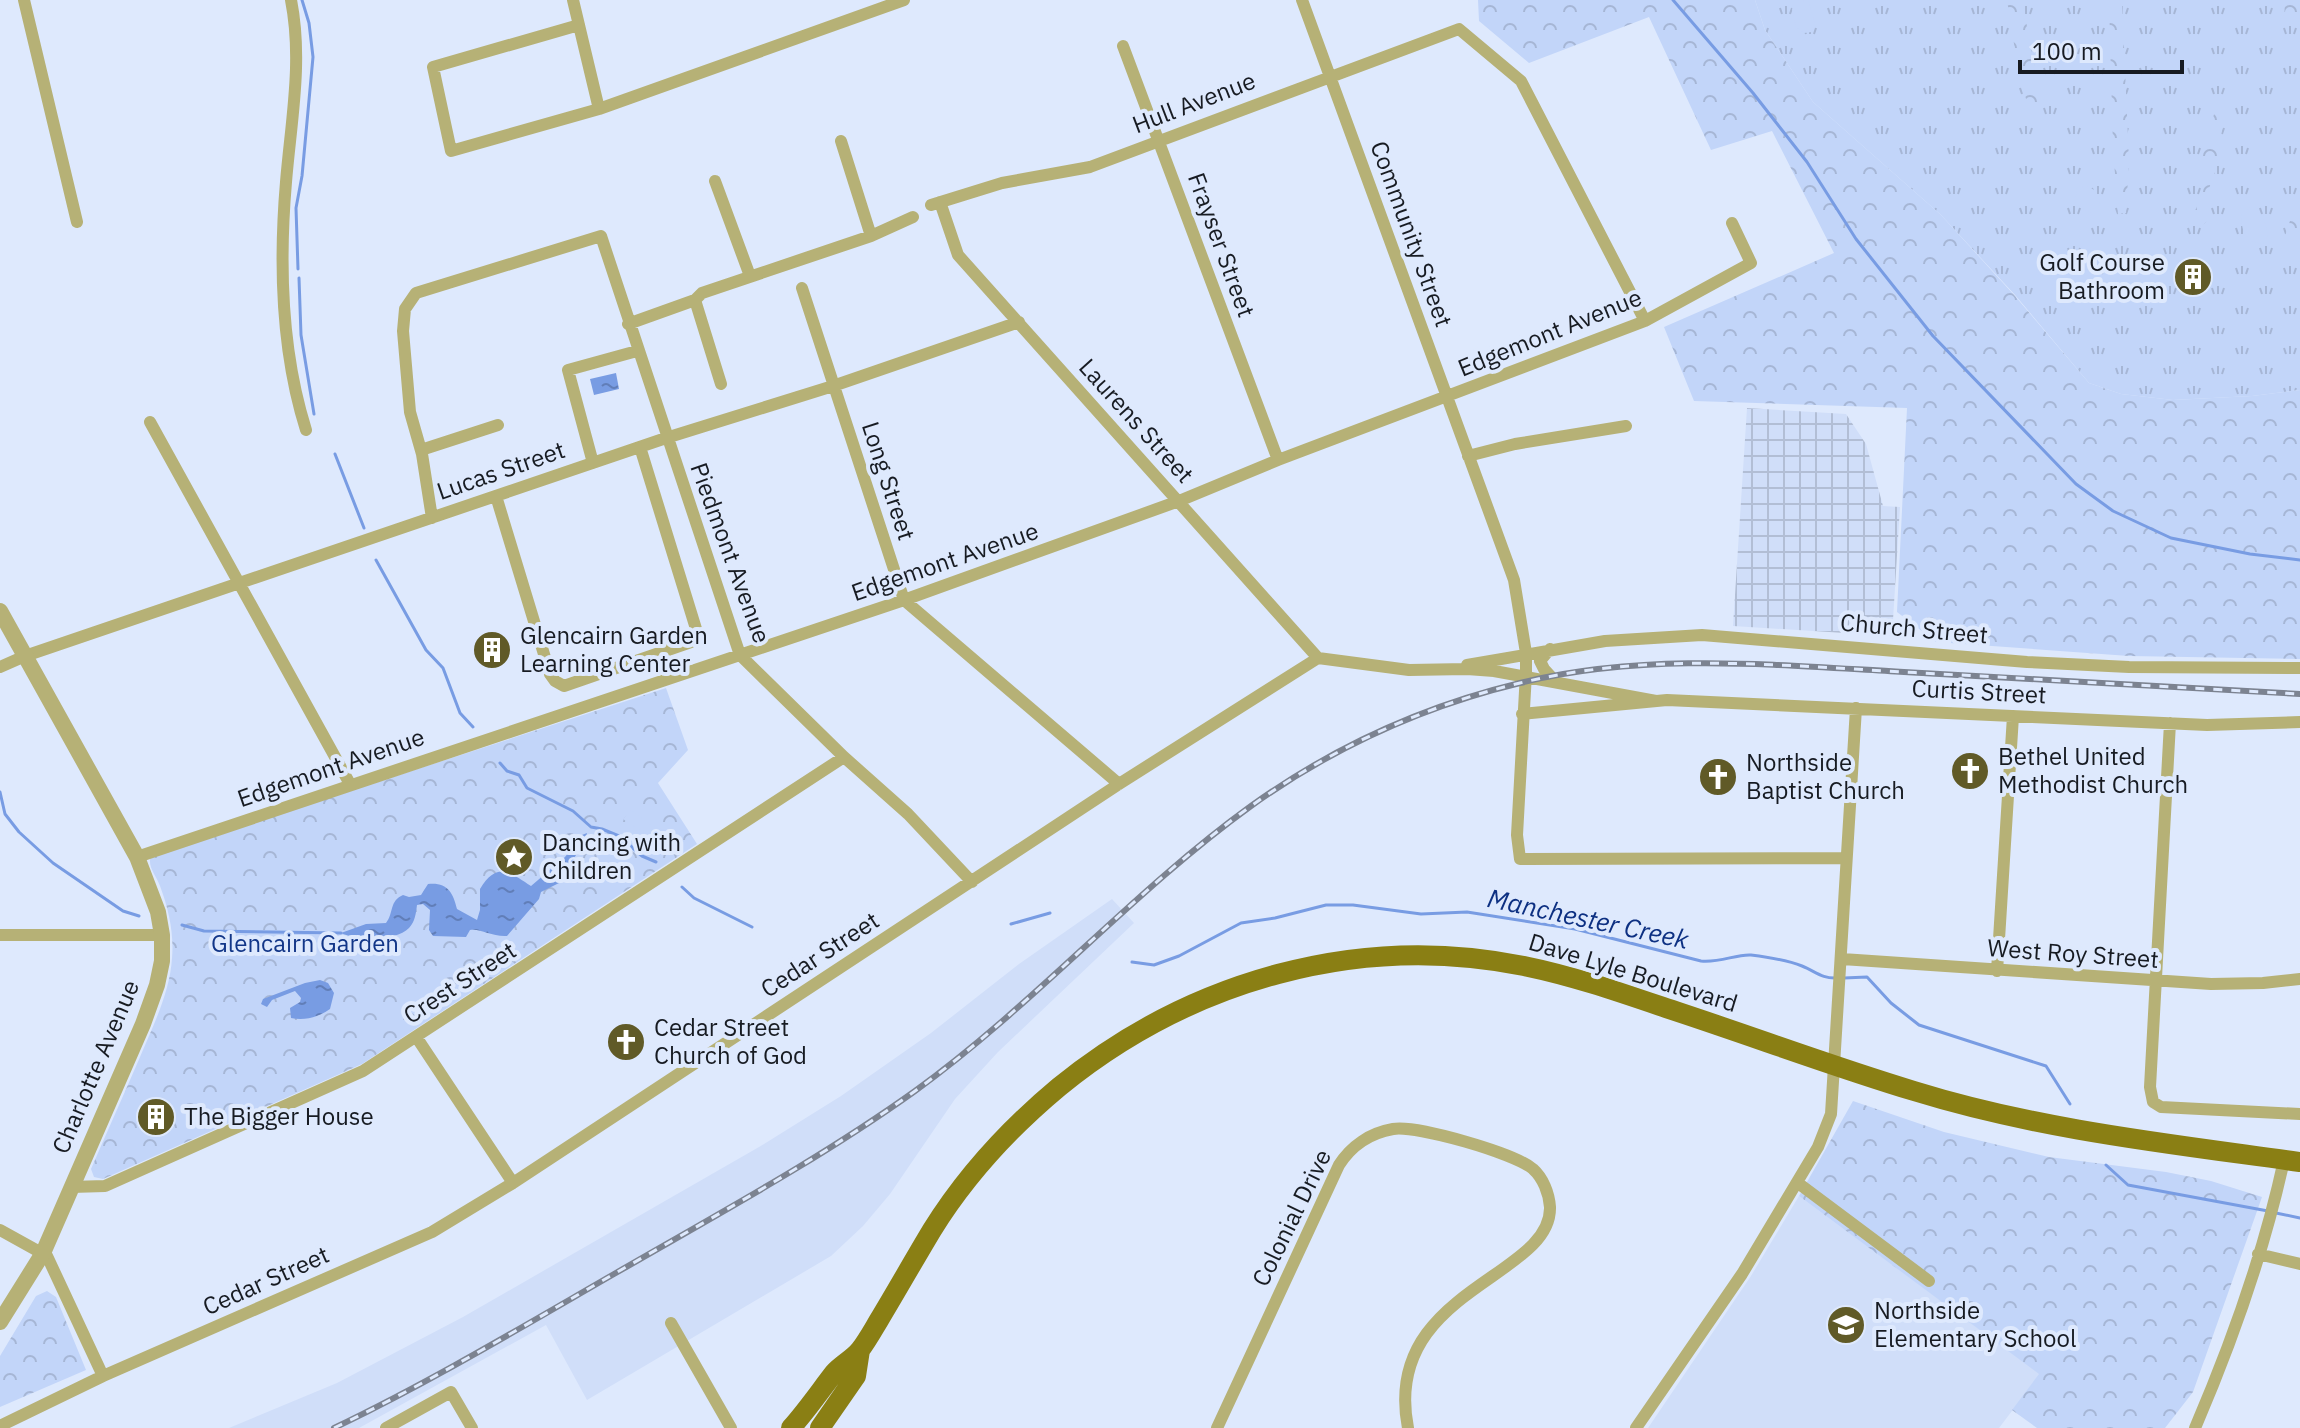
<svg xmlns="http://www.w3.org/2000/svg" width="2300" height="1428" font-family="'IBM Plex Sans',sans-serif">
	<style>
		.built { fill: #d0def9 }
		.industrial { fill: url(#industrial-grid) }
		.grass { fill: url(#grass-tufts) }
		.forest { fill: url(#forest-crowns) }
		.garden { fill: #c2d5f9 }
		.water { fill: url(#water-ripples) }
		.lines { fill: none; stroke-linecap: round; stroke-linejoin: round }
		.stream { stroke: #789ce3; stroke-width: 3 }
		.minor { stroke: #b6b176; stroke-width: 12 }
		.tertiary { stroke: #b6b176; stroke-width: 16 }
		.primary { stroke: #8a7f14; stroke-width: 20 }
		.rail-casing { stroke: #7c8391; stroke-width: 6 }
		.rail { stroke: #dee9fd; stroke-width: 3; stroke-dasharray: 9; stroke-linecap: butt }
		.labels { text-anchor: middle; stroke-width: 8; stroke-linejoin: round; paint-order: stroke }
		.street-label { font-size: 24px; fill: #171b22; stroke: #dee9fd }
		.poi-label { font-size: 24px; fill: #171b22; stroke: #dee9fd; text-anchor: start }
		.park-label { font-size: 24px; fill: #123688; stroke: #dee9fd }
		.water-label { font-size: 26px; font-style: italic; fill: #0d3082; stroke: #dee9fd }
	</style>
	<defs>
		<pattern id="industrial-grid" width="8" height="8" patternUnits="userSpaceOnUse" patternTransform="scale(2)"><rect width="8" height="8" fill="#d0def9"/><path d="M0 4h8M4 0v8" fill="none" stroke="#b2bed5"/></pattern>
		<pattern id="grass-tufts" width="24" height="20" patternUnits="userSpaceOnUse" patternTransform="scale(2)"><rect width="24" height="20" fill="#c2d5f9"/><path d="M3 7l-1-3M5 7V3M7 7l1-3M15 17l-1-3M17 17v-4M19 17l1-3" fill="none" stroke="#a6b6d5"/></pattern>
		<pattern id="forest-crowns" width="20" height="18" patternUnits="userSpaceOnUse" patternTransform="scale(2)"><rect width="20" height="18" fill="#c2d5f9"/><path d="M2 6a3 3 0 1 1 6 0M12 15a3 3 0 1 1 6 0" fill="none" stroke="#a6b6d5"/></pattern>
		<pattern id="water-ripples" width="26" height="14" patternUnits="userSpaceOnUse" patternTransform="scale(2)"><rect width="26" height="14" fill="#789ce3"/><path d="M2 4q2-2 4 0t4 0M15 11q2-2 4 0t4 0" fill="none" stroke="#617eb8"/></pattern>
	</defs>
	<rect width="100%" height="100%" fill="#dee9fd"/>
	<path class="built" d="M1112,899l22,24 -136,129 -43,47 -65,95 -27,32 -32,30 -244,144 -41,-75 -187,103h-130l108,-45 126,-66 296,-170 82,-51 90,-63 88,-69z
		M1799,1196l241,178 -41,54h-351l103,-152z"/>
	<path class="industrial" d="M1747,408l99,6 20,30 17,62 17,1 -8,129 -159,-10z"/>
	<path class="grass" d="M1755,0h545v390l-48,6 -79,4 -52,-6 -32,-11 -74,-88 -74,-80 -128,-113 -48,-72z"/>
	<path class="forest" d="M1478,0h277l10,30 48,72 128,113 74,81 74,87 32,11 52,6 79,-4 48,-6v269l-171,-3 -193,-14 -39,-30 10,-204 -213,-7 -30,-74 170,-74 -62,-122 -61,19 -62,-133 -120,46 -50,-42z
		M2007,0h15l14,74 4,40 -11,-4 -11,-41z
		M2109,0h13l7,162 -3,51 -8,1 -5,-66z
		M2285,0h15v14l-16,9z
		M2215,111h10l-10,61 -7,19 3,26 -10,10 -7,-13 8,-22 1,-41z
		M2296,161l4,1v61l-7,24 -9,3c0,-21 8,-31 14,-50 2,-12 -6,-23 -2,-39z
		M666,688l22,62 -30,33 39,61 -335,220 -259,115 -9,-2 -3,-8c16,-37 33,-75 49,-112 13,-31 30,-65 32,-99 2,-24 -3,-48 -12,-72 -3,-9 -11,-17 -10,-27l7,-5z
		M1853,1101l91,31 105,25 117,15 45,9 51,16 -69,195 -28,36h-128l-25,-18 27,-36 -240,-178z
		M47,1291l9,6 30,73 -86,37v-51l36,-60z"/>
	<path class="garden" d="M1798,0l11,2 6,23 -3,7 -8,1 -8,-6 -4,-18z
		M2088,186c9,5 11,10 12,19l-10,8 -15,-9 2,-16z
		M2253,206c11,8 13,19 15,31l-5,7c-18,-2 -23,-15 -21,-32z
		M2037,254h11l14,9 1,14 -6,3 -19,-6 -5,-7v-8z
		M2122 277a12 12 0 1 1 24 0a12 12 0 1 1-24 0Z
		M631,810l21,16 23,8 -9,14 -43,-29z"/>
	<path class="water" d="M616,373l3,16 -25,6 -4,-16z
		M587,833c-5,20 -21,31 -28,50l-18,9 -2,7 -32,37c-15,1 -27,-8 -37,-6l-4,7 -33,-1 -4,-6 1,-20 -7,-6 -6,1c-1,8 -2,17 -8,23 -13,14 -53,12 -68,5l25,-9 20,-1c8,-10 3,-22 17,-28l6,2 12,-2 7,-11c19,-2 25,8 29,25l20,11 3,-10v-21c17,-28 30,-17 51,-3l34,-29 17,-22z
		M320,980l8,3 6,10 -4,16c-11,8 -25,12 -39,9l-1,-10 10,-6 1,-4 -6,-7 -23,9 -5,7 -6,-3 2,-5 42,-16z"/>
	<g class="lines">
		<path class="stream" d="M1673,0l80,93 54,69 49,77 77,97 143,148 37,27 58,27 79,16 50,6
			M298,269l-2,-61 6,-32 11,-119 -4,-34 -7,-23
			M299,278l2,57 13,79
			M335,454l29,74
			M376,560l50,90 17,18 17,45 13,14
			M500,763l7,8 12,4 8,13 46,23 18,16 11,2 17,7 23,20 14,6
			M0,792l5,22 14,18 34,31 70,48 16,5
			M682,887l12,11 58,29
			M1011,924l39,-11
			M182,925l22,6 137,2
			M1132,962l22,3 25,-9 62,-33 34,-5 51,-13h27l68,9 46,-2 108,17 126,32c19,2 35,-7 50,-6 16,2 36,5 51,11 13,5 20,13 35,12
			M1844,978l23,-1 24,26 28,22 127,41 24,38
			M2106,1165l22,20 140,26
			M2276,1213l24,5"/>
		<path class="minor" d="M24,0l53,222
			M291,0c12,61 0,121 -5,182 -7,82 -5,169 20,248
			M573,0l26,109
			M1302,0l212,580 12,73v20l-9,162 3,24 325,-1
			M579,25l-146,42 18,84 148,-42 305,-109
			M1123,46l155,414
			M841,141l30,95
			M715,181l35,95
			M940,202l18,53 360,403
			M931,205l71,-22 88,-16 369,-138 62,52 124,240
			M802,288l102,312 215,184
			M695,300l7,-7 169,-57 42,-19
			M628,324l67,-24 26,84
			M150,422l200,362
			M421,450l77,-25
			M1468,456l47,-12 111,-18
			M593,463l-25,-93 69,-19
			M496,496l54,178 5,7 9,5 127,-44 6,-10 -57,-185
			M432,518l-10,-64 -12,-42 -7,-81 2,-22 11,-16 185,-57 139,419 104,102 64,57 64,68
			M1550,649l-10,12 4,8 11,12 -1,1
			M1467,665l138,-24 97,-6 325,27 102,5 171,1
			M0,667l25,-11 641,-218 167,-52 186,-64
			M1522,714l145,-14 540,25 93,-3
			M2170,723l-20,364 3,15 8,5 139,7
			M137,857l767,-257 275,-99 99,-41 367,-139 106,-58 -19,-40
			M0,935h162
			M1842,959l369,25 52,-1 37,-4
			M1997,971l16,-255
			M417,1038l96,145
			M1798,1183l131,98
			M71,1187l34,-1 258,-115 481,-314
			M0,1230l47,26 56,120
			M2258,1254l42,10
			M671,1323l60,105
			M0,1426l103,-50 329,-144 81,-49 606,-399 199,-126 91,12 58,-1 27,2 162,30
			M386,1428l65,-36 21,36
			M1217,1428l122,-263c12,-19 31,-32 54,-36 24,-4 121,24 140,40 10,9 16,24 17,38 2,71 -169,83 -142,221
			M1636,1428l106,-154 76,-127 13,-33 25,-406
			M2195,1428c37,-86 69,-176 89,-268"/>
		<path class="tertiary" d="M0,611l137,246 21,55 4,23v26l-5,24 -14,39 -100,229 -43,69"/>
		<path class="primary" d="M791,1428c16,-18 29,-37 43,-55 8,-9 19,-14 26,-23 7,-9 13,-20 19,-30 18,-30 35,-60 53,-90 33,-53 79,-103 127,-143 130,-106 299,-155 465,-121 49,10 95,26 142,42 83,27 165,58 248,83 126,39 257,53 386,71
			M820,1428l36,-52 4,-26"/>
		<g class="rail-casing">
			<path id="rail" d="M334,1428c96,-46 188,-101 280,-154 102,-59 206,-115 301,-183 119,-86 217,-199 336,-285 81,-58 173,-100 269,-123 126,-31 256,-18 384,-11 132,7 264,15 396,22"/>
		</g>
		<use href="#rail" class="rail"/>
	</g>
	<defs>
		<g id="building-disc" transform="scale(2)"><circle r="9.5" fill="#605a27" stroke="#dee9fd"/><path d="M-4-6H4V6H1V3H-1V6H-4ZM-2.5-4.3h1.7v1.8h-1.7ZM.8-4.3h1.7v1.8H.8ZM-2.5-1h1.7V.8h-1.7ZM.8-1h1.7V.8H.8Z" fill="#fff"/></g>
		<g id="church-disc" transform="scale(2)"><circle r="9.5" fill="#605a27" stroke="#dee9fd"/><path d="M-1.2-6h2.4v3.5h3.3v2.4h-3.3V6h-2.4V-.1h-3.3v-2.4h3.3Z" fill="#fff"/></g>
		<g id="sight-disc" transform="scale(2)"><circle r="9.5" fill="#605a27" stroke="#dee9fd"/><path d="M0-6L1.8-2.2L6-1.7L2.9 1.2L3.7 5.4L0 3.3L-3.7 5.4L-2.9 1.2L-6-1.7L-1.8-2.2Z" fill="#fff"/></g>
		<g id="school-disc" transform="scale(2)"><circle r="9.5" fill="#605a27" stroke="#dee9fd"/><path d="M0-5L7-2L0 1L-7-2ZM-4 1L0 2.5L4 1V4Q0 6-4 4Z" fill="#fff"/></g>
	</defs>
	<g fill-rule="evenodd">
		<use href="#building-disc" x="2193" y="277"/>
		<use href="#building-disc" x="492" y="650"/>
		<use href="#church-disc" x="1970" y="771"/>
		<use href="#church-disc" x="1718" y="777"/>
		<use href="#sight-disc" x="514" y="857"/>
		<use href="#church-disc" x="626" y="1042"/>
		<use href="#building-disc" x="156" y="1117"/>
		<use href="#school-disc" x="1846" y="1325"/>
	</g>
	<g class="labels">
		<g class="street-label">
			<text transform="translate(1194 103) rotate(-21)" y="8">Hull Avenue</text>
			<text transform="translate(1411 234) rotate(70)" y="8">Community Street</text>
			<text transform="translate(1221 245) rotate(70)" y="8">Frayser Street</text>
			<text transform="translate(1550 333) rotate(-22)" y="8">Edgemont Avenue</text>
			<text transform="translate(1136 421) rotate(48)" y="8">Laurens Street</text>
			<text transform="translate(501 471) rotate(-19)" y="8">Lucas Street</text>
			<text transform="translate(888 481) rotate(72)" y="8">Long Street</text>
			<text transform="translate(730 553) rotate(70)" y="8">Piedmont Avenue</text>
			<text transform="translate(945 562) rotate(-19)" y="8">Edgemont Avenue</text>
			<text transform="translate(1914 629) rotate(5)" y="8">Church Street</text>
			<text transform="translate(1979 692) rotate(3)" y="8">Curtis Street</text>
			<text transform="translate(331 768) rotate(-19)" y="8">Edgemont Avenue</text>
			<text transform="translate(2073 954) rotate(4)" y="8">West Roy Street</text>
			<text transform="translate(820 955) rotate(-33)" y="8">Cedar Street</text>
			<text transform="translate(1633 973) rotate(17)" y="8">Dave Lyle Boulevard</text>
			<text transform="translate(460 983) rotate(-33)" y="8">Crest Street</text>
			<text transform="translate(96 1067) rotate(-67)" y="8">Charlotte Avenue</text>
			<text transform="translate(1292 1218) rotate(-64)" y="8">Colonial Drive</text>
			<text transform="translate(266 1281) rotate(-24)" y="8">Cedar Street</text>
		</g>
		<g class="poi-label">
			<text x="2165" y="271" text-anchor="end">Golf Course<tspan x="2165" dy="28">Bathroom</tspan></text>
			<text x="520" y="644">Glencairn Garden<tspan x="520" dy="28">Learning Center</tspan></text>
			<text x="1998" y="765">Bethel United<tspan x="1998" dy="28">Methodist Church</tspan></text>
			<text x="1746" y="771">Northside<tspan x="1746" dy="28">Baptist Church</tspan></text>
			<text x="542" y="851">Dancing with<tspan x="542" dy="28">Children</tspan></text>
			<text x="654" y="1036">Cedar Street<tspan x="654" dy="28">Church of God</tspan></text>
			<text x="184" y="1125">The Bigger House</text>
			<text x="1874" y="1319">Northside<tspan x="1874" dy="28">Elementary School</tspan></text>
		</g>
		<g class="park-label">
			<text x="305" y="952">Glencairn Garden</text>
		</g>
		<g class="water-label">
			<text transform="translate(1588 919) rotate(12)" y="9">Manchester Creek</text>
		</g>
	</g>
	<path d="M2020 60v12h162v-12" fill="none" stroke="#171b22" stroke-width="4"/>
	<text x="2032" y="60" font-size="24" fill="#171b22" stroke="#dee9fd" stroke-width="6" paint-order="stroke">100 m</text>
</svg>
